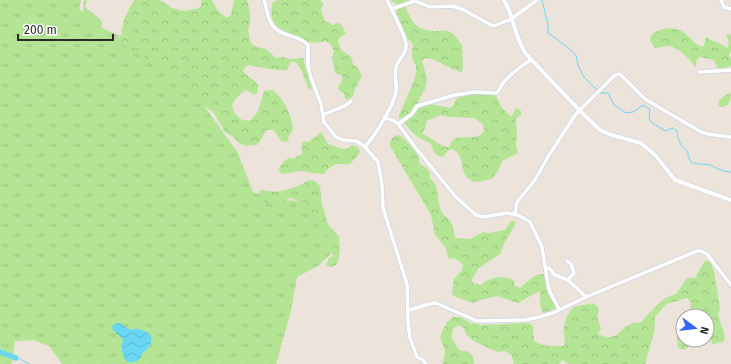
<svg xmlns="http://www.w3.org/2000/svg" width="731" height="364" font-family="'Fira Sans',sans-serif">
	<style>
		.grass { fill: url(#grass-tufts) }
		.forest { fill: url(#forest-crowns); fill-rule: evenodd }
		.water { fill: url(#water-waves) }
		.lines { fill: none; stroke-linecap: round; stroke-linejoin: round }
		.stream { stroke: #69d6f2; stroke-width: 1 }
		.river { stroke: #69d6f2; stroke-width: 5.5 }
		.minor-casing { stroke: #cfd4e3; stroke-width: 5 }
		.tertiary-casing { stroke: #cfd4e3; stroke-width: 5.5 }
		.minor { stroke: #fff; stroke-width: 3.5 }
		.tertiary { stroke: #fff; stroke-width: 4 }
	</style>
	<defs>
		<pattern id="grass-tufts" width="24" height="20" patternUnits="userSpaceOnUse"><rect width="24" height="20" fill="#b4e594"/><path d="M3 7l-1-3M5 7V3M7 7l1-3M15 17l-1-3M17 17v-4M19 17l1-3" fill="none" stroke="#9bc480"/></pattern>
		<pattern id="forest-crowns" width="20" height="18" patternUnits="userSpaceOnUse"><rect width="20" height="18" fill="#b4e594"/><path d="M2 6a3 3 0 1 1 6 0M12 15a3 3 0 1 1 6 0" fill="none" stroke="#9bc480"/></pattern>
		<pattern id="water-waves" width="16" height="10" patternUnits="userSpaceOnUse"><rect width="16" height="10" fill="#69d6f2"/><path d="M0 5q4-4 8 0t8 0" fill="none" stroke="#5bb8d0"/></pattern>
	</defs>
	<rect width="100%" height="100%" fill="#ece3da"/>
	<path class="grass" d="M0,0h81l-2,9 25,20 21,9 54,33 59,82 15,39 18,7 40,3 25,47 -18,17 -21,11 -6,34 -15,53h-214l-13,-18 -16,-6 -18,1 -3,23h-12z"/>
	<path class="forest" d="M84,0h3l-2,7 16,13 1,4 -1,2c-7,-1 -12,-8 -18,-11z
		M134,0h26l12,8 13,3 14,-3 2,-3v-5h11l6,11 9,7 4,-3 3,-15h13l3,12v10l-2,8 2,11 4,5 12,3 10,9 7,-1 7,2 13,-1 9,31 -2,1 -2,-3c-3,-8 -14,-41 -21,-17 -8,1 -29,-3 -38,-5l-4,2 -2,4c6,9 19,9 14,22l-3,2 -8,-5c-6,4 -10,8 -14,14 1,10 8,19 19,16l7,-9 6,-20 9,-1c11,9 19,25 20,40l-2,2 -3,6 1,3 -4,1 -4,-1 -7,-11h-7c-4,4 -5,10 -10,15l-11,1 -7,-3 -6,-6 -8,-5 -11,-19 -11,-8 -27,-26 -6,-10 -9,-7 -10,-1 -23,-13 -8,-6 4,-23z
		M277,0h44l2,5 -2,5 4,11 8,4 4,-2 4,1 5,10 -7,4 -1,3c1,8 6,12 13,15l2,8 5,4 4,8 -8,15 -1,5 -6,4 -2,-2 -1,-5 -3,-1 -3,-4 5,-10 -2,-3 -4,-1 -3,-3c2,-10 -5,-8 0,-19 -4,-17 -13,-7 -25,-10 -20,-12 -42,-9 -37,-39z
		M390,0h24c-1,4 -2,6 -7,6l-1,2c6,16 12,23 30,23 5,0 11,-1 16,2 3,2 7,8 10,12l1,21 -1,6h-2c-3,-3 -7,-2 -11,-5 -9,-4 -15,-9 -25,-9l-2,3 5,18 -2,10 -7,13 1,2c6,-1 24,2 31,4l3,-2 4,-8 27,-8h6l6,5 5,12 10,10 2,-3 3,-7 5,4v4l-5,4v3l1,10 -1,12 2,9 -16,8 -3,8 -7,10c-5,0 -10,3 -15,3 -20,-1 -10,-28 -25,-33l-4,2 -5,6c-7,0 -10,-6 -12,-13l-15,-8 -12,-13 2,-2 -1,-4 -6,2v-4l13,-29 4,-13v-8c-7,-8 -3,-13 -3,-21l-5,-5 -11,-23v-11zM440,115l10,2 24,1 9,6 1,7c-8,11 -21,3 -30,8 -2,2 -4,5 -5,8 -8,1 -18,-10 -26,-13v-2l3,-7 1,-5 5,-1z
		M669,28c20,1 18,12 33,19l2,-2 2,-8h1c4,4 7,4 12,6 4,2 5,4 9,5l1,-6 -3,-7 4,-1 1,1v16l-2,4 2,4v7l-7,2h-6l-4,-8 -14,-3 -3,3 -2,7c-6,-8 -16,-21 -28,-21 -4,0 -8,2 -12,2 -12,-14 3,-18 14,-20z
		M731,92c0,8 -2,16 -11,15l-2,-4 3,-5z
		M321,132l7,12 14,5h5l5,-4c4,1 6,2 8,6l-1,3 -9,10c-12,0 -18,-2 -26,10h-3l-22,-3 -15,3 -3,-1 -2,-3c1,-6 5,-9 10,-12l3,1 10,-5v-11l3,-2 4,1z
		M398,135c6,2 17,15 20,21 2,6 0,10 8,11l4,6v5c9,8 7,17 9,26 2,11 8,12 12,18 2,5 3,11 4,16l15,1 13,-7 5,1 17,-3 6,-9h3l2,2 -11,19 -5,12 -21,14 -5,7 -2,5 1,3 8,2c7,-7 24,-11 33,-4v4l6,3c7,-5 14,-15 23,-14 5,7 2,15 6,22 2,4 6,5 8,9l-2,4 -12,4 -3,-9v-12c-4,0 -17,8 -22,11l-21,-7 -17,4 -7,3 -15,-5 -6,-4 2,-15 8,-9 1,-5 -4,-4 -6,-3 -3,1 -2,-2 -2,-9 -11,-13 -4,-20 -41,-69c0,-6 2,-9 8,-11z
		M309,180l6,1 5,5 2,18 6,21 11,11c1,10 3,38 -13,29l3,-7 4,-2 -1,-8 -6,-15 -5,-4 -8,-15 -5,-2 -5,-10 -13,-4c-4,1 -6,4 -9,5 -7,3 -17,1 -23,-4l2,-2 -1,-5 1,-2c13,2 21,3 34,-3 2,-1 5,-1 7,-2 3,-1 4,-4 8,-5z
		M705,260l5,2 4,9 6,37 -2,7 7,22 -2,5 -11,2 -3,-12 -2,-1v-15h-18l2,-13 -4,-5 -21,6 -11,13v12l-10,35h-77l-5,-4 -5,4h-44l-2,-8 -7,-5 -8,1 -23,-11 -7,-6 -4,-8 -5,-2 -5,4 -2,8 8,13 10,2 4,5 1,7h-31l2,-13 -5,-14 7,-15 7,-5h6l11,6 10,2 47,-2 5,3 1,15c9,6 19,5 30,5 2,-5 0,-7 0,-12 -1,-9 3,-24 12,-28 4,-1 9,-1 13,-2 4,-2 7,0 10,5l-2,8 4,11 -3,6c20,9 19,-4 33,-10 2,-2 7,-1 10,-2 11,-11 19,-24 35,-28l11,-16h8z
		M683,327v13h8l-1,6 -7,4 -5,-3 -1,-10z"/>
	<path class="water" d="M118,323c6,1 8,6 15,7l2,-2 10,3 6,4c2,8 -1,12 -7,17 -3,1 -2,3 -3,5 -3,5 -9,6 -14,5 -6,-8 -6,-14 -4,-23l-10,-9 -1,-3 2,-3z"/>
	<g class="lines">
		<path class="stream" d="M542,0l6,25v8l18,13 10,9 2,10 6,12 13,13
			M599,93h9l6,12 12,8 7,-1 10,-7 7,4 -1,9 2,4 14,9 8,-3 4,3c1,9 3,15 11,21v4l3,6c7,3 14,2 19,3 7,3 13,7 21,7
			M20,359l9,5"/>
		<path class="river" d="M0,352l16,6"/>
		<g class="minor-casing">
			<path id="minor" d="M264,0c3,8 3,19 9,26 8,11 27,9 35,19v21l3,12 10,26 3,18 12,15 7,3 14,1 8,6 13,15 4,23 1,23 24,76 1,39 2,15 7,19 6,3 3,4
				M721,0l3,7 7,2
				M391,9l24,-8 15,6 23,-1 11,4 25,14 5,2 17,-7 26,-19
				M699,72l32,-2
				M323,115c7,-4 24,-8 28,-14
				M384,117l10,4 4,3 17,23 40,49 21,19 7,2 24,-4 11,2 12,7 12,25 6,38 2,7 9,17
				M398,124l14,-10 5,-8 38,-11 19,-3 23,1c3,-4 4,-8 7,-11 8,-9 17,-16 27,-22
				M365,147c10,-12 29,-41 31,-56 1,-8 -2,-17 0,-24 3,-9 11,-13 10,-22 0,-9 -15,-36 -19,-45
				M515,214l2,-12 18,-22 14,-25 27,-41 39,-39 5,-1 25,25 56,33 7,2 23,3
				M567,261l4,3 3,9 -6,7
				M546,268h3l6,7 13,5 18,17
				M408,310c10,-1 18,-7 28,-7l41,18 47,-1 11,-2 18,-5 33,-16 111,-46h4l6,3 24,31"/>
		</g>
		<g class="tertiary-casing">
			<path id="tertiary" d="M504,0c10,16 10,36 22,54l54,57 20,19 11,5 30,8 15,13 19,24 56,20"/>
		</g>
		<use href="#minor" class="minor"/>
		<use href="#tertiary" class="tertiary"/>
	</g>
	<g transform="translate(695 328) rotate(105)"><circle r="19" fill="#ffffff" stroke="#a9a9a9"/>
	<path d="M0-3L7 15L0 10L-7 15Z" fill="#3466ff"/>
	<text y="-6" font-size="11" font-weight="bold" text-anchor="middle" fill="#292929">N</text>
	</g>
	<path d="M18 34v6h95v-6" fill="none" stroke="#292929" stroke-width="2"/>
	<text x="24" y="34" font-size="12" fill="#292929" stroke="#ffffff" stroke-width="3" paint-order="stroke">200 m</text>
</svg>
